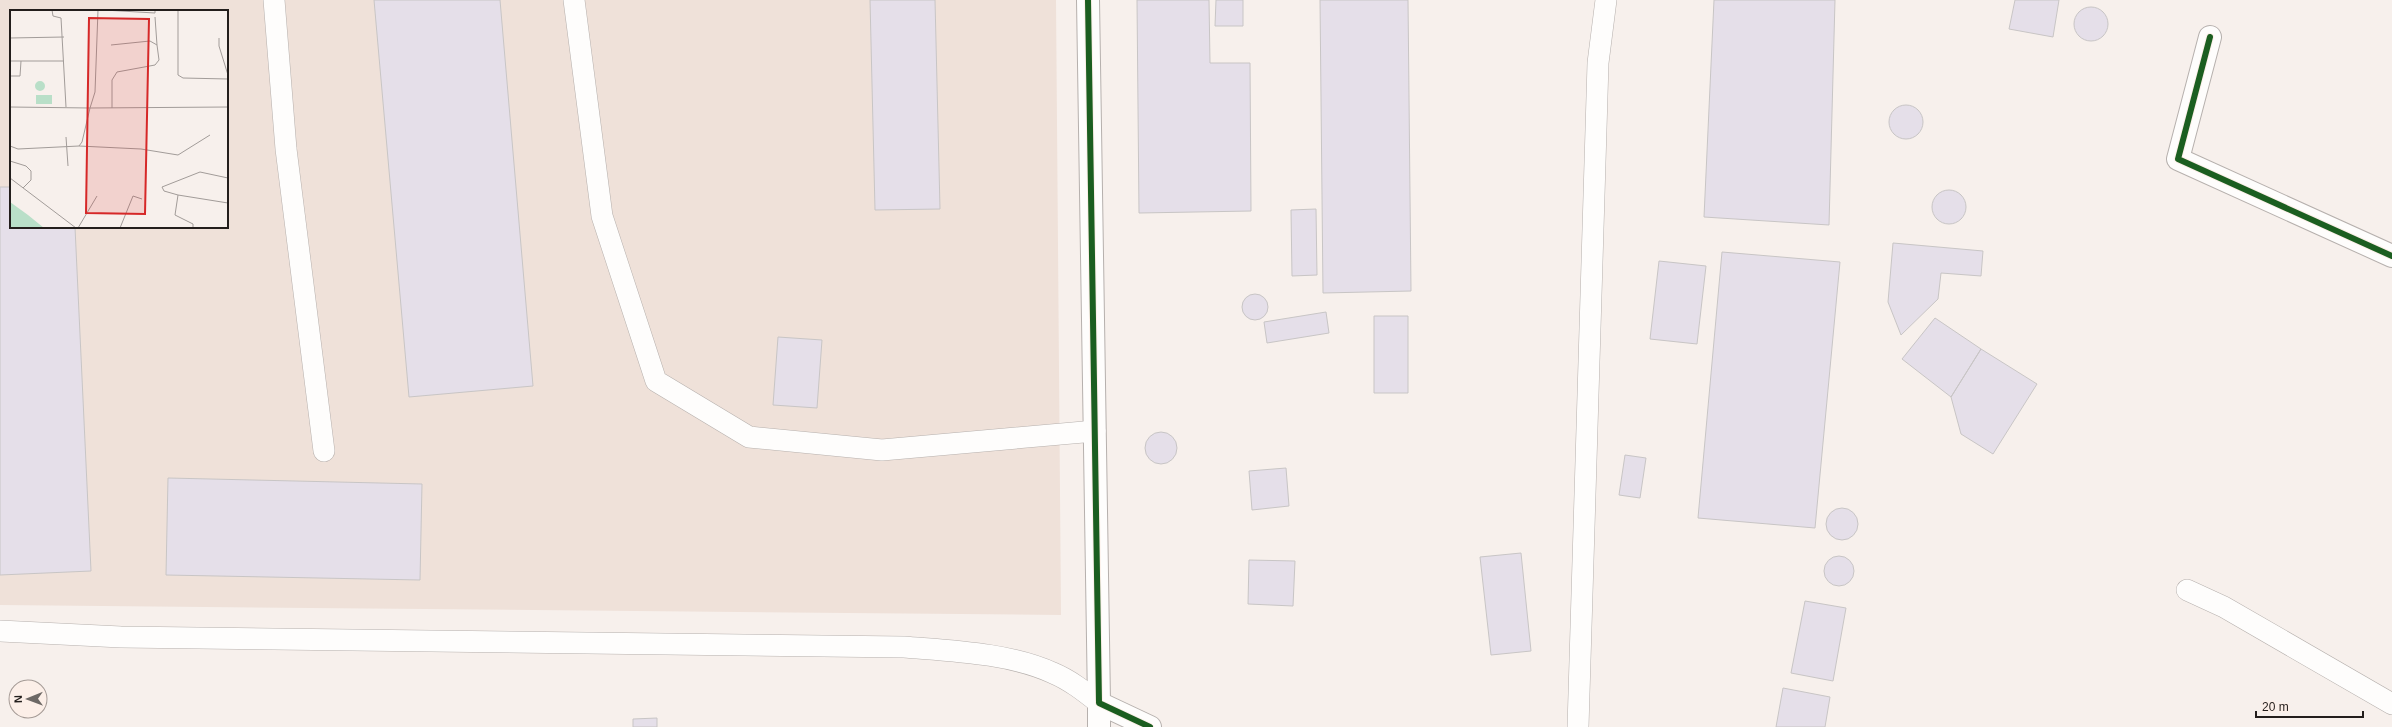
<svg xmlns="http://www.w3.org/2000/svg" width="2392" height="727" font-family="Helvetica,sans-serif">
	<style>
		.built { fill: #efe1d9; fill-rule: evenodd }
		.building { fill: #e5dfe9; stroke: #c8c5c5 }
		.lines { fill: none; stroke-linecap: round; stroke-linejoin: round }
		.service-casing { stroke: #b6b0ad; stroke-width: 22 }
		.minor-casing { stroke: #b6b0ad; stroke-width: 24 }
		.service { stroke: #fefdfc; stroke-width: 21 }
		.minor { stroke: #fefdfc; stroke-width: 22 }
		.cycleway-casing { stroke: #fcefe8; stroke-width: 8 }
		.cycleway { stroke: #1b5e20; stroke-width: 6 }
		.inset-road { fill: none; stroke: #a29c99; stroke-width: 1 }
		.view { fill: #d62828; fill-opacity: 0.15; stroke: #d62828; stroke-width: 2 }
		.inset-edge { fill: none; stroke: #231e1c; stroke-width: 2 }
	</style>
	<rect width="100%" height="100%" fill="#f7f0ec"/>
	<path class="built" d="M0,0h1056l5,615 -1061,-10zM11,11h216v216h-216z"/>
	<path class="building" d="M374,0h126l33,386 -124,11z
		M870,0h65l5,209 -65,1z
		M1137,0h72l1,63h40l1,148 -112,2z
		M1216,0h27v26h-28z
		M1320,0h88l3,291 -88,2z
		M1714,0h121l-6,225 -125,-8z
		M2015,0h44l-6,37 -44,-8z
		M2074 24a17 17 0 1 1 34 0a17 17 0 1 1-34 0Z
		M1889 122a17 17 0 1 1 34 0a17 17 0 1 1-34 0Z
		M0,187h11v40h64l16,344 -91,4z
		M1932 207a17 17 0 1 1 34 0a17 17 0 1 1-34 0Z
		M1316,209l1,66 -25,1 -1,-66z
		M1893,243l90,8 -2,25 -40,-3 -3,26 -37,36 -13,-33z
		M1722,252l118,10 -25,266 -117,-10z
		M1659,261l47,5 -9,78 -47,-5z
		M1242 307a13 13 0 1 1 26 0a13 13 0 1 1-26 0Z
		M1326,312l3,21 -62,10 -3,-21z
		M1374,316h34v77h-34z
		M1935,318l46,31 -30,48 -49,-38z
		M778,337l44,3 -5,68 -44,-3z
		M1981,349l56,35 -44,70 -32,-20 -10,-37z
		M1145 448a16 16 0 1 1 32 0a16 16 0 1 1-32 0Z
		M1625,455l21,3 -6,40 -21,-3z
		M1286,468l3,38 -37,4 -3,-39z
		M168,478l254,6 -2,96 -254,-5z
		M1826 524a16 16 0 1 1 32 0a16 16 0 1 1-32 0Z
		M1521,553l10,98 -40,4 -11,-98z
		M1824 571a15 15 0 1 1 30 0a15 15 0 1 1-30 0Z
		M1249,560l46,1 -2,45 -45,-2z
		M1805,601l41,7 -13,73 -42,-8z
		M1783,688l47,9 -5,30h-49z
		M657,718v9h-24v-8z"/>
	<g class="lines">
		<g class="service-casing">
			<path id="service" d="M274,0l12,149 38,302
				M574,0l28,216 54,165 93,56 133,13 213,-19
				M2187,590l37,17 168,97
				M0,631l121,6 783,10c47,4 106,6 149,26 17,7 32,19 46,30
				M1578,727l20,-664 8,-63"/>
		</g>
		<g class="minor-casing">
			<path id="minor" d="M1088,0l11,703 51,24
				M2210,37l-32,122 214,97
				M1099,703v24"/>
		</g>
		<use href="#service" class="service"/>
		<use href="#minor" class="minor"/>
		<g class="cycleway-casing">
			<path id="cycleway" d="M1088,0l11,703 51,24
				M2210,37l-32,122 214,97"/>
		</g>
		<use href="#cycleway" class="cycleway"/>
	</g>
	<g transform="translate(10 10)">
		<rect width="218" height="218" fill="#f7f0ec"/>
		<path d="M25 76a5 5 0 1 1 10 0a5 5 0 1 1-10 0ZM26,85h16v9h-16zM0,192l18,13 16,13h-34z" fill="#b9dfc8"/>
		<path class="inset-road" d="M42,0l1,6 8,2 5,89M94,0l51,3v-3M168,0v65l5,3 45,1M145,7l2,28M0,28l54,-1M209,28v8l9,29M101,35l39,-4 7,4 2,15 -4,5 -38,7 -5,8v28M0,51h54M0,66h10l1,-15M0,97l80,1 5,-16 3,-82M56,127l2,29M0,136l8,3 61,-3 3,-4 8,-34 138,-1M69,136l62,3 37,6 32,-20M0,151l16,5 5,5v9l-8,8M0,168l66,50M218,168l-28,-6 -38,15 2,4 14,4 50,8M168,185l-3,20 18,9v4M68,218l19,-32M110,218l13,-32 9,3"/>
		<path class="view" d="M79,8l60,1 -4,195 -59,-1z"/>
		<rect width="218" height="218" class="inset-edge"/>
	</g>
	<g transform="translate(28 699) rotate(269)"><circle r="19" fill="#fcefe8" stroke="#a59b96"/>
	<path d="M0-3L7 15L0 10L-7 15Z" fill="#6d6865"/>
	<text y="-6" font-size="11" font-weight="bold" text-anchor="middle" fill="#231e1c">N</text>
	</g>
	<path d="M2256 711v6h107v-6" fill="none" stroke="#231e1c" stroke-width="2"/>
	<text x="2262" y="711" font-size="12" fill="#231e1c" stroke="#fcefe8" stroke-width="3" paint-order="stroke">20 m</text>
</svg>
